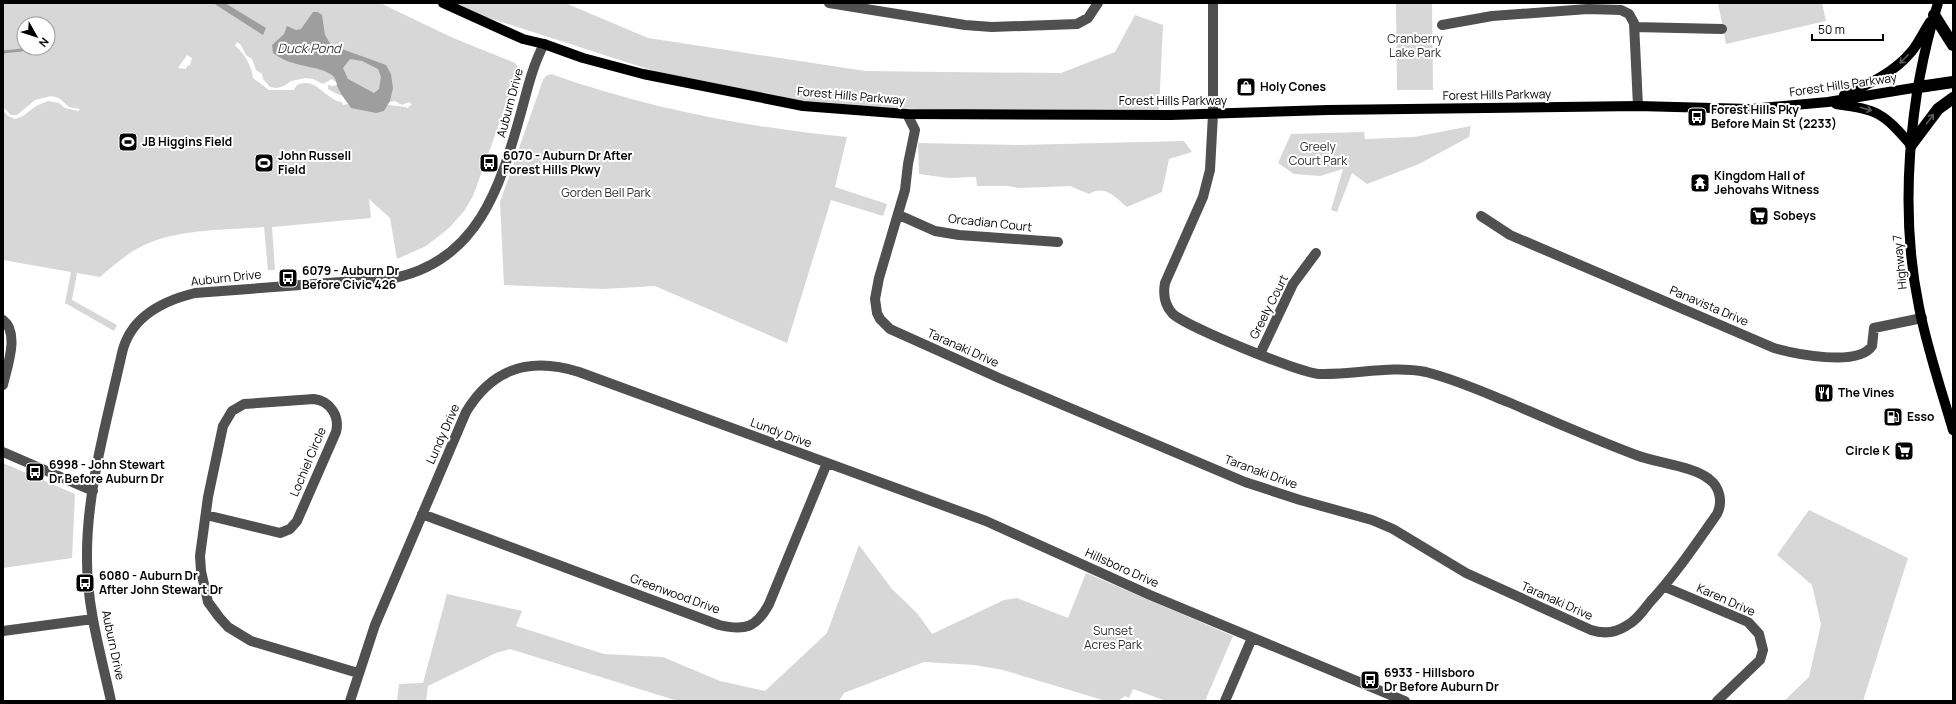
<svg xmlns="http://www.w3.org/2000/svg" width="1956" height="704" font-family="Manrope,sans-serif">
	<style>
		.green { fill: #d7d7d7; fill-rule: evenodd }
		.water { fill: #9e9e9e; fill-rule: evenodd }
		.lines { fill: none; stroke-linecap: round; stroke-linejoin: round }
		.stream { stroke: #9e9e9e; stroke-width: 3 }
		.minor { stroke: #505050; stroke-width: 10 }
		.major { stroke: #000; stroke-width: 10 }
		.highway { stroke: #000; stroke-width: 12 }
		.oneway { stroke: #595959 }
		.labels { text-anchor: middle; stroke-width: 4; stroke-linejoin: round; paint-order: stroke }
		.park-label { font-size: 12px; fill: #2e2e2e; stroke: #fff }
		.street-label { font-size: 12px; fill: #000; stroke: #fff }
		.poi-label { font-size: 12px; font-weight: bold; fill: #000; stroke: #fff; text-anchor: start }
		.water-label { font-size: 13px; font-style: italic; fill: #3f3f3f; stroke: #fff }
	</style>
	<rect width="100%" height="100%" fill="#fff"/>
	<path class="green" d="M3,3h377l71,34 64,26 4,6 -46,127 -9,15 -15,17 -10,8 -13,10 -29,13 -7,-41 -21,-19 2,19 -99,9 3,43h-7l-4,-43c-35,3 -76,2 -110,14 -21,7 -38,22 -54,36l-23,-4 -5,27 45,25 -3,6 -49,-28 6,-31 -68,-12v-150l5,6 7,3 8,-3 13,-10 12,-5 11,2 6,5 13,3 2,-2 -11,-2 -10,-9 -8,-2 -16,4 -18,15h-6l-8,-8zM24,24h24v24h-24zM237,42l4,3 5,10 6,4 4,11 6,4 1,5 7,8 7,1 7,-2 7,-5 15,-3 7,1 10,5 9,-5 6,5 -4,2 -6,-1v4c18,11 45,17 67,12l7,4 7,-3 3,3 -3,1 -1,2c-6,-3 -58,-6 -65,-3l-1,-3c-17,-2 -26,-26 -45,-17l-3,5h-25l-16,-12c0,-10 -10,-27 -18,-32zM187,55l5,3 -2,7 -3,1 -1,3 -8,-1z
		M453,3h112l83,35 217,33 79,1 117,1 54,-21 20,-37 28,10 -4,85 -193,1 -144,-6 -137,-24 -202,-65z
		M1396,3h36l1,87h-36z
		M1718,3h104l4,18 -100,23z
		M551,74c96,34 194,53 296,63l-12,50 52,17 -4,12 -52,-16 -44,143 -132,-57 -52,3 -99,-4 -4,-83 43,-122 3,-4z
		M1471,126l-2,11 -50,27 -52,20 -15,-11 -15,39 -6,-2 12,-41 -23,7 -26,-2 -16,-11 13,-29 73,-2 1,7 49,-2z
		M1184,141l8,11 -23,7 -7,33 -35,15c-12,-10 -22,-23 -38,-13l-19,-8 -51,2 -12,-2h-30l-1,-9 -28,1 -29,-4 -1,-31 101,2z
		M3,463l72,31 -3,64 -69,10z
		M1809,510l99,48 -45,143h-79l25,-24 12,-53 -9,-39 -35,-30z
		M859,545l33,44 25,24 15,21 72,-34 13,-2 51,20 18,-45 147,63 -28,65h-39l-33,-12 -4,9 -4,-2 -7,5h-12l-103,-31 -29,-5 -50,-3 -80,31 -5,8h-161l-168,-52 -14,4 -68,33 -2,15h-29l2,-17 24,-1 24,-89 75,17 -6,15 88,28 59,3 57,24 45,10 62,-58z"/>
	<path class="water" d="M213,3h12l41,25 -3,7z
		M313,12h5l4,3 3,20 6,10 55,20 5,9 2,14 -3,13 -6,10 -8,2 -25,-5c-4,-6 -9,-12 -12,-18 -3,-6 -2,-10 -6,-14 -12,-11 -42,-8 -60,-23l-1,-8 12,-11 3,-8 9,4 5,-1zM350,59l12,2 16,8 3,8 -2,12 -5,4 -26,-14 -5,-11z"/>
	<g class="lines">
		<path class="stream" d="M3,52l19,-2"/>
		<path class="minor" d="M829,3l136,22 27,2 85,-3 11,-6 10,-15
			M1442,25l50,-9 96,-7 33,1 8,4 5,9 4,83
			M1634,27l88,2
			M907,114l8,16 -7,34 -3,26 -26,88 -4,21 2,14 3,6 10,10 109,49 246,104 55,18 72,20 21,9 73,44 125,57c12,4 24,3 35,-4 10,-5 17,-15 24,-24 25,-27 46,-58 67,-88 6,-12 3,-27 -8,-35 -16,-13 -53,-16 -73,-24 -43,-16 -86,-35 -128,-53 -27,-11 -54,-23 -82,-30 -35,-7 -71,3 -106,2 -18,0 -138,-49 -148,-61 -8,-9 -9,-19 -7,-30l38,-86 7,-27 3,-56v-111
			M899,215l36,16 24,4 99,7
			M1481,216l29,19 264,113c21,6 84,19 98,-2l2,-18 48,-10
			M3,320c17,13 4,47 0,65
			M1260,354l33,-70 23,-31
			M3,452l90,39
			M422,514l297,111c26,6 37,3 50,-21l58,-141
			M206,515l74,18 10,-4 7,-8 39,-89c4,-16 -6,-31 -22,-33l-70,5 -12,7 -9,15 -15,71 -8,59 1,15 7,31 11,15 9,10 23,14 107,32
			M1665,587l83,35 11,12 4,16 -3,10 -43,41
			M3,631l90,-12
			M111,701c-10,-46 -24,-93 -24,-141 -1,-69 20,-139 35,-207 8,-35 40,-52 73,-60l199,-15c83,-17 106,-90 126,-162 7,-25 12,-49 24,-72
			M350,701l25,-76 91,-213c27,-45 65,-55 113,-40l407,149 164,74 255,106
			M1225,701l27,-63"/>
		<path class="major" d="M443,3l80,36 21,5 39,14 60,16 160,32 104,8 264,1 157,-5 310,-4 112,3 78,-7 91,-15
			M1938,3c-29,93 -39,208 -19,304 8,41 22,82 34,123
			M1844,95c25,-11 50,-22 68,-44 7,-9 12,-20 18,-29
			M1836,104c43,6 47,9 75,41"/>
		<path class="highway" d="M1934,15l19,30
			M1919,87l34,-5
			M1911,145l27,-36 15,-11"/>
	</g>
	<defs><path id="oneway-shaft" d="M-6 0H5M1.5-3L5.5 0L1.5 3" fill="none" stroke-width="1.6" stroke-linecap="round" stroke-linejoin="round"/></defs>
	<g class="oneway">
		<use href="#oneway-shaft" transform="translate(1904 59) rotate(135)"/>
		<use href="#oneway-shaft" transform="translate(1866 109) rotate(16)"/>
		<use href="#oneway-shaft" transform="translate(1930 119) rotate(-54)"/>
	</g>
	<defs>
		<g id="shop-square" transform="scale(1)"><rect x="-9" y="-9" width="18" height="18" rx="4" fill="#000" stroke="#fff"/><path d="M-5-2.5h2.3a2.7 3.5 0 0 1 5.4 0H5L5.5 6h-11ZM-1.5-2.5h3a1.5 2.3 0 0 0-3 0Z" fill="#fff"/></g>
		<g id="bus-square" transform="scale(1)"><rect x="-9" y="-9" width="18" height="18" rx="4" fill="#000" stroke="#fff"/><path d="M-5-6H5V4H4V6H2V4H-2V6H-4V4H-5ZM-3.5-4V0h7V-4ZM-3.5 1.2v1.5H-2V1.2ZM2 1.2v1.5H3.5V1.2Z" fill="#fff"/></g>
		<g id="stadium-square" transform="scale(1)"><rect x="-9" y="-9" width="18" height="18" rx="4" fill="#000" stroke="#fff"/><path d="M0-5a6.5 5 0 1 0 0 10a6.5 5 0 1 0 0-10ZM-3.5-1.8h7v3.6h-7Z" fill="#fff"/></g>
		<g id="temple-square" transform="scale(1)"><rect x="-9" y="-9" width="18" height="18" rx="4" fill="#000" stroke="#fff"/><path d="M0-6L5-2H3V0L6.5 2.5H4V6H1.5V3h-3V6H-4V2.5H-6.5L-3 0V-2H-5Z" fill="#fff"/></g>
		<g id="supermarket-square" transform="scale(1)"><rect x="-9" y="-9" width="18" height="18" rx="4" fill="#000" stroke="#fff"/><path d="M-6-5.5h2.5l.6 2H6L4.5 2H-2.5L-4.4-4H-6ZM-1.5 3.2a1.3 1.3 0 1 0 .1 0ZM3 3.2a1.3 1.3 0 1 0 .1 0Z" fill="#fff"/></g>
		<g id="restaurant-square" transform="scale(1)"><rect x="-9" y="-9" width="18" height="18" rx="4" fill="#000" stroke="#fff"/><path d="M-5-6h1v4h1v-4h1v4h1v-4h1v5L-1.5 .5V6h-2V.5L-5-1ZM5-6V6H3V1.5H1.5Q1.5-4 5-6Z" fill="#fff"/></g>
		<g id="fuel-square" transform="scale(1)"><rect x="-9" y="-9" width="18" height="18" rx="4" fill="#000" stroke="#fff"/><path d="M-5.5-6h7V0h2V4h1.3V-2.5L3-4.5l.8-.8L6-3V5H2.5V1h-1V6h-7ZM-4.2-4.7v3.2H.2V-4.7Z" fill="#fff"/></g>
	</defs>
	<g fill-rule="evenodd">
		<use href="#shop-square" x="1246" y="87"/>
		<use href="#bus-square" x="1697" y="117"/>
		<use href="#stadium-square" x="128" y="142"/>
		<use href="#stadium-square" x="264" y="163"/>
		<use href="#bus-square" x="489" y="163"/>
		<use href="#temple-square" x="1700" y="183"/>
		<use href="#supermarket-square" x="1759" y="216"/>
		<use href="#bus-square" x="288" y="278"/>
		<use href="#restaurant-square" x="1824" y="393"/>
		<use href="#fuel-square" x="1893" y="417"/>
		<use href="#supermarket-square" x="1904" y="451"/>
		<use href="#bus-square" x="35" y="472"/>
		<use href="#bus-square" x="85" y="583"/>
		<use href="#bus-square" x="1370" y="680"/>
	</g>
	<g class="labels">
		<g class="park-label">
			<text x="1415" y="43">Cranberry<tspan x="1415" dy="14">Lake Park</tspan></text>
			<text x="1318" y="151">Greely<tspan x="1318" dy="14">Court Park</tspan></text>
			<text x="606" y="197">Gorden Bell Park</text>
			<text x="1113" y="635">Sunset<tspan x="1113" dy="14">Acres Park</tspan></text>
		</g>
		<g class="street-label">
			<text transform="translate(1843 85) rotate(-8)" y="4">Forest Hills Parkway</text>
			<text transform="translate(1497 95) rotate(-1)" y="4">Forest Hills Parkway</text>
			<text transform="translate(851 96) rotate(5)" y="4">Forest Hills Parkway</text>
			<text x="1173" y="105">Forest Hills Parkway</text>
			<text transform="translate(510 103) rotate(-75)" y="4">Auburn Drive</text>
			<text transform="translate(990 223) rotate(6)" y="4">Orcadian Court</text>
			<text transform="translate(1900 262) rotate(-96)" y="4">Highway 7</text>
			<text transform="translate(226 278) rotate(-6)" y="4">Auburn Drive</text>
			<text transform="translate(1709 306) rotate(23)" y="4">Panavista Drive</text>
			<text transform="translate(1269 307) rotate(-63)" y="4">Greely Court</text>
			<text transform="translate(963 348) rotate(24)" y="4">Taranaki Drive</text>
			<text transform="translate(781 433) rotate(20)" y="4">Lundy Drive</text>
			<text transform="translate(443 434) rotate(-66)" y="4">Lundy Drive</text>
			<text transform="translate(308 462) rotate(-67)" y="4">Lochiel Circle</text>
			<text transform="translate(1261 472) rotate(20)" y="4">Taranaki Drive</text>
			<text transform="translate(1122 568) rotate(24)" y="4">Hillsboro Drive</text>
			<text transform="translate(675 594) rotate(20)" y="4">Greenwood Drive</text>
			<text transform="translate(1726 600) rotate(24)" y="4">Karen Drive</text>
			<text transform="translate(1557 601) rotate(24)" y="4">Taranaki Drive</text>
			<text transform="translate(113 645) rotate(78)" y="4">Auburn Drive</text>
		</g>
		<g class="poi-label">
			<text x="1260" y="91">Holy Cones</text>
			<text x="1711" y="114">Forest Hills Pky<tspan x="1711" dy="14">Before Main St (2233)</tspan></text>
			<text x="142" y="146">JB Higgins Field</text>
			<text x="278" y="160">John Russell<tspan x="278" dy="14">Field</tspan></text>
			<text x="503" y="160">6070 - Auburn Dr After<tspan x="503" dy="14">Forest Hills Pkwy</tspan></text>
			<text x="1714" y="180">Kingdom Hall of<tspan x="1714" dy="14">Jehovahs Witness</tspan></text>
			<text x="1773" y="220">Sobeys</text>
			<text x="302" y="275">6079 - Auburn Dr<tspan x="302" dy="14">Before Civic 426</tspan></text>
			<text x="1838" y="397">The Vines</text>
			<text x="1907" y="421">Esso</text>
			<text x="1890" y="455" text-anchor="end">Circle K</text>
			<text x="49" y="469">6998 - John Stewart<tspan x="49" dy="14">Dr Before Auburn Dr</tspan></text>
			<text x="99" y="580">6080 - Auburn Dr<tspan x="99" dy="14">After John Stewart Dr</tspan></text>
			<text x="1384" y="677">6933 - Hillsboro<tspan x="1384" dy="14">Dr Before Auburn Dr</tspan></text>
		</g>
		<g class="water-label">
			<text x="309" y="53">Duck Pond</text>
		</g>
	</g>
	<rect width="1956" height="704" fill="none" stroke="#000000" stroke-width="8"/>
	<g transform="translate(36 36) rotate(129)"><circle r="19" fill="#ffffff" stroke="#999999"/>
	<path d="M0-3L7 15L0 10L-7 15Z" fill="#000000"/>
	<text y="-6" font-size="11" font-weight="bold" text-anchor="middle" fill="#000000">N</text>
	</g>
	<path d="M1812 34v6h71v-6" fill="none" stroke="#000000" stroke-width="2"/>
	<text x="1818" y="34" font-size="12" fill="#000000" stroke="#ffffff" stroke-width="3" paint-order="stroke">50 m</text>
</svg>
